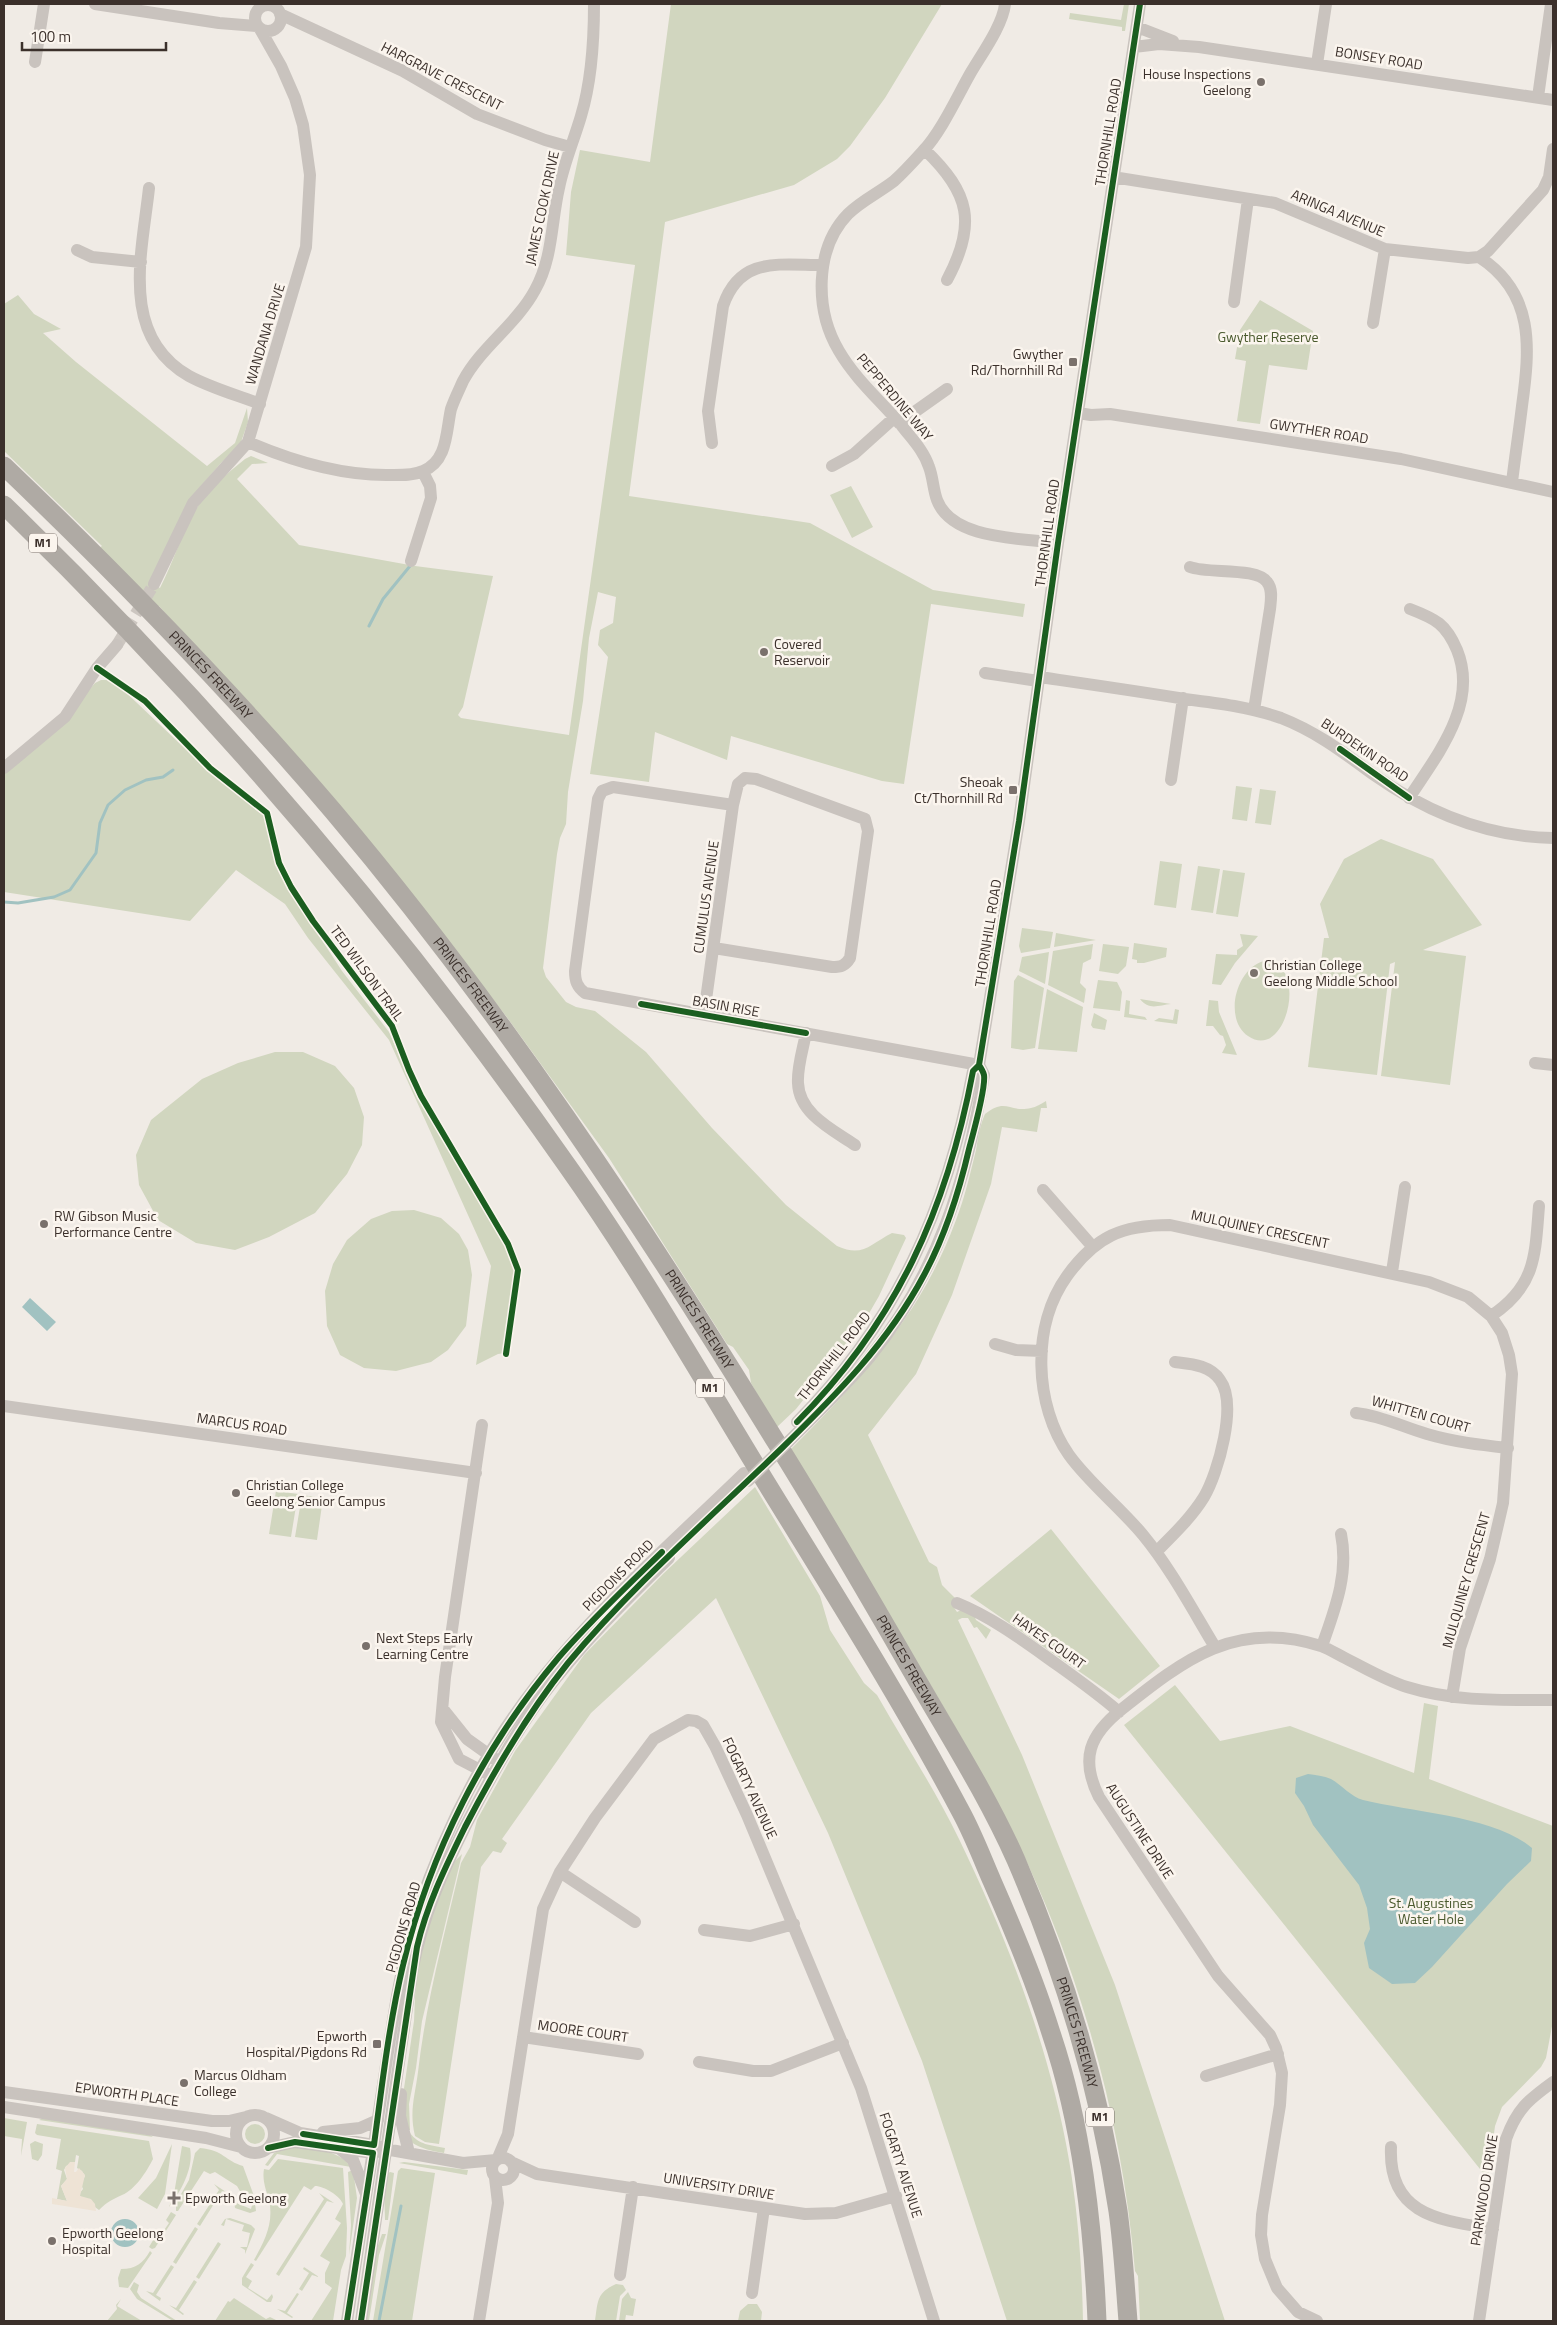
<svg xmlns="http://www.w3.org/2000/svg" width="1557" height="2325" font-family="'Titillium Web',sans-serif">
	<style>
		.green { fill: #d1d6bf }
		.plaza { fill: #eee3d5 }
		.water { fill: #a1c2c1 }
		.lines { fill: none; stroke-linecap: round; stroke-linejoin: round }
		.stream { stroke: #a1c2c1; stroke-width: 3 }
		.minor-tunnel { stroke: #ccc6c0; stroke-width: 12; stroke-dasharray: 12 6; stroke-linecap: butt }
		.minor { stroke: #c9c3be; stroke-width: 12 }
		.highway { stroke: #afaaa4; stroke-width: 19 }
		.minor-bridge { stroke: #c9c3be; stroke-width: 12 }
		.cycleway-casing { stroke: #fbf5ee; stroke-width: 9 }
		.cycleway { stroke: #1b5e20; stroke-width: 6 }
		.poi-dot { fill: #7a716c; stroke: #fbf5ee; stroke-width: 2 }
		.labels { text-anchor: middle; stroke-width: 5; stroke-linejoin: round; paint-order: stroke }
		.shield { fill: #fbf5ee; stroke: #756b66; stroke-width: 1 }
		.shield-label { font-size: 12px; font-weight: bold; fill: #3b302b }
		.street-label { font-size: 14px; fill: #3b302b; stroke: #fbf5ee }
		.poi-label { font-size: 14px; fill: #3b302b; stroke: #fbf5ee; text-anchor: start }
		.park-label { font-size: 14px; fill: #4a5a2e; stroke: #fbf5ee }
	</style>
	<rect width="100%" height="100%" fill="#f0ebe5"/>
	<path class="green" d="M671,4h271l-57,94 -35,48 -13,13 -43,26 -129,37 -36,274 181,27 123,67 92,14 -2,13 -92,-13 -27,180 -22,-3 -151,-45 -4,24 -72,-28 -6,50 -59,-8 18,-117 -10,-12 2,-15 13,-7 3,-26 -18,-5 -9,46 -6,63 -15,91 -2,32 -6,14 -3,16 -14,114 3,9 20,25 10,5 19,4 51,41 66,76 74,77 51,41c26,12 33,-2 55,-13l12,2 2,3 -27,58 -19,33 -64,80 -20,19 -25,-45 -2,-13 -16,-23 -6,-3 -118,-186 -103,-142 -149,-188 -198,-222h-4l-56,-58 3,-2 -98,-95v-147l14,-9 16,19 27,15 -18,4 33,29 131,104 28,-23 12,-35 1,14 -8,23 -19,18 -32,37 -39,81 10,7c16,-31 27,-73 50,-98 10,-11 23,-21 35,-31l6,-3 17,7 -16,1 -15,15 62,66 116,21 78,10 -30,131 -5,8 3,3 108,17 66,-470 -69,-10 5,-63 9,-42 70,12z
		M1124,4h5l-4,27h-3v-4l-53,-8 1,-6 51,7z
		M1260,300l53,31 -6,39 -38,-5 -9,59 -23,-3 9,-60 -11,-2 5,-29z
		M851,486l22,41 -21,11 -22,-43z
		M101,680h9l7,4 98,93 45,36h3l5,7 11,49 7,16 56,86 47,61 26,59 96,163 6,21 -12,78 -7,1 -22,11 15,-99 -102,-226 -81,-102 -23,-34 -49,-34 -46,51 -186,-29v-123l76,-69 15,-17z
		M1236,786l16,2 -5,33 -15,-2z
		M1260,789l16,2 -5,34 -16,-2z
		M1381,839l52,20 49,66 -59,25 43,6 -16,129 -69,-9 14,-114 -5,2 -13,111 -69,-8 16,-129h5l-9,-34 24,-45z
		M1160,861l22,3 -6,44 -22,-3z
		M1198,866l22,3 -7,44 -22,-3z
		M1223,870l22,3 -7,44 -22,-3z
		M1022,928l31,4 -3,16 -29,5 -2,-7z
		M1056,933l40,7 -42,7z
		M1240,934l18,2 -23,27 -14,22 -9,-1 4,-30 21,1v-5l6,-4z
		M1134,943l33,5 -1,9 -22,6h-7v-3l-5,-1z
		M1093,944l-2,15 -8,4 -3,20 6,6 -2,14 -36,-18 5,-34z
		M1103,944l26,3 -3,19 -8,8 -19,-3z
		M1049,952l-4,32 -26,-13 3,-14z
		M1264,961c46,-1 23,102 -16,75 -25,-17 -12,-68 16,-75z
		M1018,975l26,13 -9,60 -12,2 -12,-2 3,-67z
		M1098,980l19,2 5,10 -2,19 -27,-3z
		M1047,989l36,18 -6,45 -39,-3z
		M1140,999l31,5c-12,1 -22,7 -31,-5z
		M1126,1000l4,1 -1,13 16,3 2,3 -23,-3z
		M1209,1000l9,1 1,11 18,43 -15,-2 4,-8 -3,-9 -3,-1 -7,-9h-7z
		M1175,1009l4,1 -2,14 -23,-3 5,-3 14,2z
		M1094,1013l13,7 -2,10 -12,-2 -2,-3z
		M275,1052h28l32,14 19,22 10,29 -2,28 -15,29 -32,39 -46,24 -34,13 -39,-7 -38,-23 -19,-35 -3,-30 15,-35 51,-41 36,-16z
		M1046,1101l1,7h-6l-4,24 -35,-5 -11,57 -39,111 -36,79 -48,61 61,127 8,5 5,18 14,14 -3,7 4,6 6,-3 9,1 4,10 15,10 -5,9 -9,-12 -3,1 -6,-10h-6l-4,2 64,135 93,230 110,336h-85l-2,-45 -3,-5c-11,-131 -45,-264 -97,-384 -35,-81 -80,-156 -125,-231 -41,-68 -83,-136 -124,-205 71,-71 132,-135 167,-231 9,-23 14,-46 20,-70 2,-12 4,-25 9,-36 21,-17 24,-1 46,-6 5,-1 10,-4 15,-7z
		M414,1210l27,8 18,16 9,16 4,25 -6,51 -18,24 -17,12 -35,9 -32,-3 -24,-13 -13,-29 -2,-35 8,-27 14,-24 24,-21 21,-8z
		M755,1487l65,109 10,34 34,53 13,12c27,48 58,94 82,144 49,101 91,210 110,321 9,52 13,108 14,161h-76l-85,-260 -94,-228 -112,-235 -125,115 -89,126 5,4 -6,10 -8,-2 -12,16 -42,277 -14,-2 -10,-6c-6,-25 0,-40 3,-64 8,-71 27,-139 43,-209l9,-16 7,-27 38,-69 69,-96 79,-81z
		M276,1491l22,3 -7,43 -22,-3z
		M302,1495l21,3 -6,42 -22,-3z
		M1051,1529l109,137 -41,33 -149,-103z
		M1175,1685l45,56 70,-15 124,47 10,-70 14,3 -9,73 124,47v195l-7,37 -5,9 -39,40 -7,19 -7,53 -364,-454z
		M462,1854l-40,167 -6,47 -7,36 1,26h-3l-4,-35 11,-74 2,-47 13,-53 23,-57z
		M4,2118l23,4 -6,34 1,-17 -18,-3z
		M43,2118l107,17 3,2 -114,-17z
		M37,2124l112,17 4,18c-6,12 -18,31 -31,36 -9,4 -15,7 -23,15l-19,-14 -1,-2 4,-5 -2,-5 4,-8 -3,-5 -5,-3 2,-12 -3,-1 -1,7 -9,4 -2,4 3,9 -6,7 6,15 -10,-2 5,-28 -6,-2 5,-30 -24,-4 -2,-2z
		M245 2134a10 10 0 1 1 20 0a10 10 0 1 1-20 0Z
		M410,2133c9,12 20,12 35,15l-1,5c-12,-2 -22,-4 -33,-11z
		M35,2141l8,3 -1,11 -4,6 -6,-2 -2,-15z
		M172,2144l-7,50 -8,15 -19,-11 18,-20z
		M182,2146l8,2c4,20 -9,43 -21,59l5,-13z
		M289,2147c21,3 49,1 62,20l-74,-13 -9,12 -3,-1 9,-12z
		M200,2148c24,2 25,13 43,18l11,30 2,15 -6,2 -15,-5 -1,-6 17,7 2,-7 -8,-3 2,-2 -6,-4 -4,-7 -22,-14 -5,2 -6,-3 -26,40h-2v-8l13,-23 6,-27z
		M278,2159l65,9 4,60 -1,28 -5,14 -8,51h-22l21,-33 -7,-5v-10l5,-11 -10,-6 21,-33 -6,-4 8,-15c-3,-8 -19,-18 -28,-18l-4,4 -7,-4 -48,75 -2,-1c11,-20 20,-37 15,-60 -3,-10 -7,-20 -5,-31l5,1z
		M404,2162l64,8 -1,5 -68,-12z
		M401,2168l34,5 -23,148h-39l25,-150z
		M353,2170l4,28 -8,57 2,-30 -3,-53z
		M390,2172l4,1 -6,47h-3l-1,-33 3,-13z
		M214,2184l15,10 -7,-3 -22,35 -3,-2 22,-34z
		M319,2193l15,10 -7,-2 -48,75 -3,-2 48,-75z
		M171,2212l5,3 -21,33 -3,1 -3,-2 6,-10 3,2 11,-16 -3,-3z
		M230,2218l21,7 4,4 -10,25v-4l-5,-3h7l3,-14 -8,-2 2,-6 -18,-6 -2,7 -3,-1 4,-6z
		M195,2227l3,2 -22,35 -3,-2z
		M382,2234h4l-7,21 -10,66h-4l10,-67z
		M218,2242l3,2 -22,35 -3,-2z
		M150,2251l2,2 -24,35 -9,-1 -1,-9 3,-9c15,0 22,-6 29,-18z
		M251,2263l3,2 -8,12 6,4 -4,7 19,12 5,-6 1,3 -2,5h-4l-25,-17v-7z
		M171,2265l3,2 -18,28 5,3 -1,3 -14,-10 7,2z
		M304,2267l15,10 -7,-2 -10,16 -3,-2 10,-16 -6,-4z
		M194,2280l3,2 -18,28 5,4 -1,1 -14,-10 7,3z
		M134,2282l5,3 -2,7 4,6 36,23h-4l-36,-22 -7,-10z
		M616,2284l7,1 3,5 -6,6 -4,25h-21c3,-19 1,-28 21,-37z
		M628,2292l3,6 5,1 -3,17 -7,-1 -1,6h-6l3,-22z
		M297,2293l2,1 -12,19 6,4 -1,1 -15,-9 8,2z
		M234,2298l32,21 4,-2 8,4h-63l13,-20 2,1z
		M121,2299l-4,7 25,15h-35l10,-12 -1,-4z
		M748,2304h9l5,8 -1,9h-23l2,-10z"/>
	<path class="plaza" d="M70,2162h5l-1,10h2l3,-4 6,7 -5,21 11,3 4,5 1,7 -44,-7v-6l15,3 -6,-15 6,-7 -2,-11z"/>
	<path class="water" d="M30,1298l26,24 -9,9 -25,-24z
		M1308,1774c7,1 16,2 23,5 11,6 20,18 32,21 48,12 132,16 169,48l-1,13 -24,23 -75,83 -17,16 -23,1 -23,-16 -5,-25 6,-14 -3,-21 -8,-23 -46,-60 -9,-19 -9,-13 1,-15z
		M111 2233a14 14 0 1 1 28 0a14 14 0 1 1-28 0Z"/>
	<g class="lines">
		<path class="stream" d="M369,626l14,-27 27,-33
			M4,902l14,1 36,-6 16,-7 26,-37 4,-30 8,-18 17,-15 21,-10 17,-3 10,-7
			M379,2321l22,-115"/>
		<path class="minor-tunnel" d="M117,645l37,-61"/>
		<path class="minor" d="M95,4l124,19 38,3
			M1005,4c-2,21 -24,51 -35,70 -13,23 -29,58 -47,77 -9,10 -19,21 -29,30 -14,11 -33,20 -46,33 -34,35 -33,97 -9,137 17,29 42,50 63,75 10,13 22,25 27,41 4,10 4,22 8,33 15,40 84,38 121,43
			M255 18a13 13 0 1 1 26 0a13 13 0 1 1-26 0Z
			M280,14l123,57 74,43 68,26 25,7
			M1137,27l36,14
			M1134,47l25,-3 40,3 354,53
			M35,62l9,-58
			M1317,64l9,-60
			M1538,97l13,-93
			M925,150c45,43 52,74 22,130
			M1113,177l162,26 110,46 83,9 11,-1 9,-6 55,-61 6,-13 4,-28
			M149,188c-7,65 -30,148 40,188 22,12 48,19 71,28
			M77,250l15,7 49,5
			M1479,257c56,36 51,91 43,149 -3,25 -7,51 -10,76
			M1234,302l14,-103
			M1373,323l12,-74
			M1078,413l13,2 19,-1 291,45 152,33
			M899,423l48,-34
			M248,442c44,19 90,33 138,33 13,0 26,1 37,-4 25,-10 23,-40 28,-62 3,-9 8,-19 12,-28 18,-34 53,-56 72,-91 18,-32 16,-67 24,-102 5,-25 15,-48 22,-72 11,-36 13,-75 13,-112
			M712,443l-4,-32 15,-105c17,-50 56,-41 100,-41
			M832,466l22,-12 40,-36
			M411,561l20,-63 -1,-12 -7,-14
			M1190,567c18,7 67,0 77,15 6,7 4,18 3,27l-16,101
			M154,584l39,-81 55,-61 58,-195 4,-72 -7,-50 -8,-27 -14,-32 -21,-37
			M985,673l53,8
			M1039,677c48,7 97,14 146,22 32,4 65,8 96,19 36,14 63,35 93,57 54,38 113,62 179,63
			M4,768l61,-51 32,-49 20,-23
			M1171,780l12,-82
			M1409,798c28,-43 70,-94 48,-148 -11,-26 -21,-31 -47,-41
			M733,805l-120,-18 -11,4 -4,8 -23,172c0,10 2,16 10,22l394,72
			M704,1014l29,-209 5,-21 7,-6 11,1 109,40 3,12 -18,127c-5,8 -9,9 -18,9l-118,-19
			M806,1033c-3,16 -9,34 -8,50 1,31 35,47 57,62
			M1535,1063l18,2
			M1043,1190l49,56
			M1392,1272l13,-85
			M1491,1316c45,-30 44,-60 48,-110
			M995,1344l21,6 26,1
			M4,1406l472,67
			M1356,1413c26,3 47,14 71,21 27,8 54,11 81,14
			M797,1422c100,-101 150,-213 176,-351l6,-6
			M482,1425l-37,252 -4,45 18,37 27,14
			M788,1442c28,-28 57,-55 82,-85 67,-83 97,-177 114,-282l-5,-10 40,-244 39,-278 82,-539
			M1156,1552c17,-17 35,-34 48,-55 14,-24 34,-93 16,-117 -10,-15 -29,-16 -45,-18
			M957,1603c32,13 60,33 88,53 25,18 50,35 74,56
			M1322,1646c13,-37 27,-72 19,-112
			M1215,1647c-23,-38 -44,-78 -72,-112 -23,-28 -53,-51 -74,-80 -35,-50 -38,-129 -2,-179 29,-40 55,-51 103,-51l259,57 39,15 23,19 11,17 7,22 3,19 -9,129 -13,56 -30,89 -8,49
			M443,1709l24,30 28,20
			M560,1872l75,50
			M704,1930l46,6 44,-12
			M523,2037l115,17
			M699,2062l54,9h18l72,-28
			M1206,2076l72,-22
			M4,2092l208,29h17l17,-4
			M401,2094l-1,22 9,37
			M4,2107l202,31 35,9
			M236 2134a19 19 0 1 1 38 0a19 19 0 1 1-38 0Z
			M266,2118l34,15 74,12 11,4 78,14 33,-3
			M323,2132l37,-4 18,-8
			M1391,2147c-3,68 48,73 102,82
			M268,2148l27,-6 78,11 8,-2
			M341,2150l12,10 13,34
			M492 2169a11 11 0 1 1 22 0a11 11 0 1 1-22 0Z
			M497,2160l11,-26 35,-225 17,-37 35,-54 59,-79 34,-19 8,1 7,4 12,21 32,69 114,273 73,233
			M511,2162l26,12 268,40 31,-1 60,-17
			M620,2275l13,-88
			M752,2293l12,-85
			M347,2321c12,-78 24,-157 36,-236 9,-58 16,-116 34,-172 27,-82 66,-159 119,-227 61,-78 137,-144 208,-213
			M361,2321l52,-354c10,-51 30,-96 53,-142 23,-45 47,-89 77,-130 37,-50 81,-93 126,-137
			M479,2321l19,-118 -3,-25
			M1317,2321l-19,-9 -21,-24 -12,-29 -4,-24 1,-20 18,-110 2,-32 -6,-25 -6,-13 -52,-59 -119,-179c-19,-38 -10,-62 23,-88 63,-50 114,-90 199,-63 8,3 16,8 24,12 20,10 40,22 62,29 48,15 96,13 146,13
			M1479,2321l27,-182c11,-30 22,-39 47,-57"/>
		<g class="highway">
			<path id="s1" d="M4,466c115,110 226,224 329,345 165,195 307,409 440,626 51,81 99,165 147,248 33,57 69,114 96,175 48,111 84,231 102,351 5,36 7,73 10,110"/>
			<path d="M4,505c207,201 396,422 562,659 71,100 132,207 196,312 68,111 138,221 199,336 12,22 21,46 31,69 22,50 43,100 59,152 31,92 42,192 46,288"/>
		</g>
		<path class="minor-bridge" d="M748,1481l40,-39"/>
		<g class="cycleway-casing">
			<path id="cycleway" d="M97,668l48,33 65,67 57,45 12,50 12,24 22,34 79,105 17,44 12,26 87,148 10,26 -12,84
				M1340,749l69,49
				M641,1004l165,29
				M797,1422c100,-101 150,-213 176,-351l6,-6
				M303,2134l71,11c8,-60 15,-121 29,-180 27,-113 81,-219 156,-308 32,-37 68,-71 103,-105
				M268,2148l27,-6 78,11 -26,168
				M361,2321l56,-374c10,-43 29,-81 48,-120 30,-58 62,-113 103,-164 64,-77 141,-144 213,-214 54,-53 107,-106 143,-174 21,-39 35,-83 45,-126 4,-15 17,-61 15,-74 -1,-4 -3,-7 -5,-10l40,-244 39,-278 82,-539"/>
		</g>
		<use href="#cycleway" class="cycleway"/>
	</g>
	<g class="poi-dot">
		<circle cx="1261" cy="82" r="5"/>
		<rect x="1068" y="357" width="10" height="10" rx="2.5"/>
		<circle cx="764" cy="652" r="5"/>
		<rect x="1008" y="785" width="10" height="10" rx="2.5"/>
		<circle cx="1254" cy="973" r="5"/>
		<circle cx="44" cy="1224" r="5"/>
		<circle cx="236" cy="1493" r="5"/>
		<circle cx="366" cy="1646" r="5"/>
		<rect x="372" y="2039" width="10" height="10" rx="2.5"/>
		<circle cx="184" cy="2083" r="5"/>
		<path d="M171.5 2190.5h5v5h5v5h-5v5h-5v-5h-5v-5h5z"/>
		<circle cx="52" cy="2241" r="5"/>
	</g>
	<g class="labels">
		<g class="shield">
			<rect x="29" y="533.5" width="28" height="19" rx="4"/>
			<rect x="696" y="1378.5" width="28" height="19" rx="4"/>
			<rect x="1086" y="2107.5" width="28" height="19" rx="4"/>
		</g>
		<g class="shield-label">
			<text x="43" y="547">M1</text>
			<text x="710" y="1392">M1</text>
			<text x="1100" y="2121">M1</text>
		</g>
		<g class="street-label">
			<text transform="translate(1379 58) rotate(9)" y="5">BONSEY ROAD</text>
			<text transform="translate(442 76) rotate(27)" y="5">HARGRAVE CRESCENT</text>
			<text transform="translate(1108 132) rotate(-81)" y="5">THORNHILL ROAD</text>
			<text transform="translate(542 208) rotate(-78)" y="5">JAMES COOK DRIVE</text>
			<text transform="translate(1338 213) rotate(23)" y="5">ARINGA AVENUE</text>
			<text transform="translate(265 334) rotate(-73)" y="5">WANDANA DRIVE</text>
			<text transform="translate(895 397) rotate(50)" y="5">PEPPERDINE WAY</text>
			<text transform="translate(1319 431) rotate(9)" y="5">GWYTHER ROAD</text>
			<text transform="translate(1047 533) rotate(-82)" y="5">THORNHILL ROAD</text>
			<text dy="5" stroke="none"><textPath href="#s1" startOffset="294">PRINCES FREEWAY</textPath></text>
			<text transform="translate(1365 750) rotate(34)" y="5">BURDEKIN ROAD</text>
			<text transform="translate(706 897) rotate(-82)" y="5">CUMULUS AVENUE</text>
			<text transform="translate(988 933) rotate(-81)" y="5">THORNHILL ROAD</text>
			<text transform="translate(367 973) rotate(54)" y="5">TED WILSON TRAIL</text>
			<text dy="5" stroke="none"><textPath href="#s1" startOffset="699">PRINCES FREEWAY</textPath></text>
			<text transform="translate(726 1006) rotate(10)" y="5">BASIN RISE</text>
			<text transform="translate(1260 1229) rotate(12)" y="5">MULQUINEY CRESCENT</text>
			<text dy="5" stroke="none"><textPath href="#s1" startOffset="1104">PRINCES FREEWAY</textPath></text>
			<text transform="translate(834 1356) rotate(-52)" y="5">THORNHILL ROAD</text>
			<text transform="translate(1421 1414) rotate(16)" y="5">WHITTEN COURT</text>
			<text transform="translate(242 1424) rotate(8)" y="5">MARCUS ROAD</text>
			<text transform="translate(618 1575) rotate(-45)" y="5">PIGDONS ROAD</text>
			<text transform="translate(1466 1580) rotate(-74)" y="5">MULQUINEY CRESCENT</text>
			<text transform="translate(1049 1641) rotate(35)" y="5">HAYES COURT</text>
			<text dy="5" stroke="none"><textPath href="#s1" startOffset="1509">PRINCES FREEWAY</textPath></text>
			<text transform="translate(750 1788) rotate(65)" y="5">FOGARTY AVENUE</text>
			<text transform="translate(1140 1831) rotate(57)" y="5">AUGUSTINE DRIVE</text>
			<text transform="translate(403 1927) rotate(-74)" y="5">PIGDONS ROAD</text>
			<text transform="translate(583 2031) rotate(8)" y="5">MOORE COURT</text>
			<text dy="5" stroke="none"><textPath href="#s1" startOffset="1914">PRINCES FREEWAY</textPath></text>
			<text transform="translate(127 2094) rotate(8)" y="5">EPWORTH PLACE</text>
			<text transform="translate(901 2165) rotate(72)" y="5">FOGARTY AVENUE</text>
			<text transform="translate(719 2186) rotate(9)" y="5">UNIVERSITY DRIVE</text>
			<text transform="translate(1484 2190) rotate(-81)" y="5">PARKWOOD DRIVE</text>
		</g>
		<g class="poi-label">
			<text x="1251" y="79" text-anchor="end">House Inspections<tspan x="1251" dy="16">Geelong</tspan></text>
			<text x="1063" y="359" text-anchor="end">Gwyther<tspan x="1063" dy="16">Rd/Thornhill Rd</tspan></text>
			<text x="774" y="649">Covered<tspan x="774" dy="16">Reservoir</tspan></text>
			<text x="1003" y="787" text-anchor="end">Sheoak<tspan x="1003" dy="16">Ct/Thornhill Rd</tspan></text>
			<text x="1264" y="970">Christian College<tspan x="1264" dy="16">Geelong Middle School</tspan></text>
			<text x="54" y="1221">RW Gibson Music<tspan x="54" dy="16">Performance Centre</tspan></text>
			<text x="246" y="1490">Christian College<tspan x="246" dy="16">Geelong Senior Campus</tspan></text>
			<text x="376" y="1643">Next Steps Early<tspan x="376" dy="16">Learning Centre</tspan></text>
			<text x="367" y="2041" text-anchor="end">Epworth<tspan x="367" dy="16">Hospital/Pigdons Rd</tspan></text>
			<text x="194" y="2080">Marcus Oldham<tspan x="194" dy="16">College</tspan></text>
			<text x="185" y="2203">Epworth Geelong</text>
			<text x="62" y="2238">Epworth Geelong<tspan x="62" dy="16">Hospital</tspan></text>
		</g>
		<g class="park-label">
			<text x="1268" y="342">Gwyther Reserve</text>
			<text x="1431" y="1908">St. Augustines<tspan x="1431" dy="16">Water Hole</tspan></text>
		</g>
	</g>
	<rect width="1557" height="2325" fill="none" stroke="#3b302b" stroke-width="10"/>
	<path d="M22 42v8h144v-8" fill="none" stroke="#3b302b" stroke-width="2.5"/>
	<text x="30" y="42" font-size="15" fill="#3b302b" stroke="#fbf5ee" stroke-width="4" paint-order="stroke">100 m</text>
</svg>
